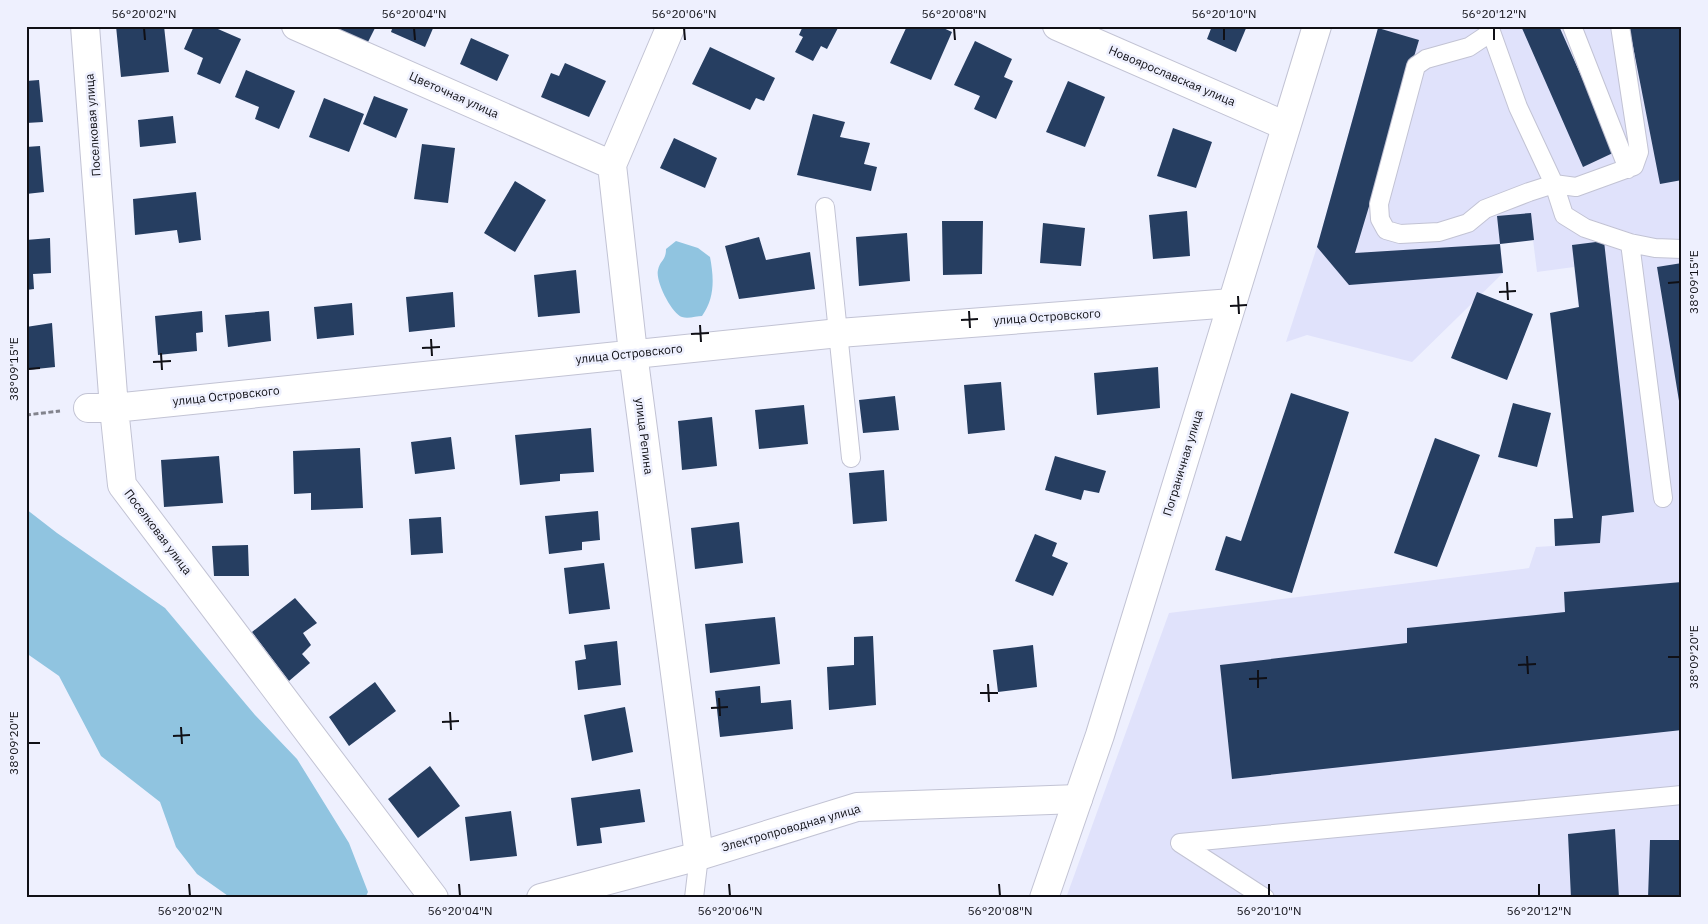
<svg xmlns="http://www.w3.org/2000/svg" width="1708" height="924" font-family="'IBM Plex Sans',sans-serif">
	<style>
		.built { fill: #e0e2fb }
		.water { fill: #90c4e0 }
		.building { fill: #263e61 }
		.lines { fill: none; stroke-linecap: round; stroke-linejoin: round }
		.service-casing { stroke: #c2c3d4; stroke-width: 20 }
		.minor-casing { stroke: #c2c3d4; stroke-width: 30 }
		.tertiary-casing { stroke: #c2c3d4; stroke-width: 30 }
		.path { stroke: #82838d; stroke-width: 3; stroke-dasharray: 5 2.5; stroke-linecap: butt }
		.service { stroke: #fff; stroke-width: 18 }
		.minor { stroke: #fff; stroke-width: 28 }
		.tertiary { stroke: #fff; stroke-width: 28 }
		.ticks { fill: none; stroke: #101016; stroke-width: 2 }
		.labels { text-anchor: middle; stroke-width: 5; stroke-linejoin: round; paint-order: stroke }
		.street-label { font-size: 12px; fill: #101016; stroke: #eef0fe }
		.neatline { fill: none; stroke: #101016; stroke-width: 2 }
		.ticks-label { font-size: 12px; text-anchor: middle; fill: #101016 }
	</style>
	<rect width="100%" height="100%" fill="#eef0fe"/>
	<path class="built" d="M1380,26h302v872h-616l103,-285 360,-45 7,-21 64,-4 2,-27 -28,-249 -37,5 -4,-32 -33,4 3,29 -91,89 -105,-27 -21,7 31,-95 61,-219z"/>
	<path class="water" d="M676,241l22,7 12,9c4,21 5,41 -8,59 -5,0 -14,3 -20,1 -10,-3 -27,-36 -24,-47 2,-10 8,-9 8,-21z
		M26,509l31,24 108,75 90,107 42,44 52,84 19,49 -3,6h-134l-34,-24 -21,-27 -16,-45 -59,-46 -42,-80 -33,-23z"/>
	<path class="building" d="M116,26h48l5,46 -48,5z
		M194,26h17l30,13 -21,45 -23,-10 6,-16 -19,-9z
		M320,26h56l-11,22z
		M393,26h41l-9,21 -34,-15z
		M803,26h36l-12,23 -6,-3 -8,15 -18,-9 8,-15 -4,-2z
		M907,26h32l13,6 -21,48 -41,-17z
		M1212,26h35l-11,26 -29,-13z
		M1521,26h38l56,126 -32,15z
		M1629,26h53v154l-22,4z
		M1378,28l41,12 -64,213 145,-9 3,29 -154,12 -32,-38z
		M471,38l38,17 -12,26 -37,-17z
		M975,41l37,18 -8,18 9,4 -17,38 -22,-10 6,-13 -26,-11z
		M710,47l65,31 -11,23 -8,-3 -6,12 -58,-26z
		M565,63l41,18 -17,36 -48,-20 10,-24 8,3z
		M246,70l49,21 -16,38 -24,-10 4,-12 -24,-10z
		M39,80l4,42 -17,1v-42z
		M1068,81l37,16 -20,50 -39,-15z
		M374,96l34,13 -12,29 -33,-14z
		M324,98l40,16 -15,38 -40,-15z
		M813,114l32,8 -5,15 30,6 -6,21 13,3 -6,24 -74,-16z
		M173,116l3,27 -36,4 -2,-27z
		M1173,128l39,14 -16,46 -39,-12z
		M674,138l43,20 -12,30 -45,-20z
		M422,144l33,4 -7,55 -34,-4z
		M40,146l4,46 -18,2v-47z
		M515,181l31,19 -31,52 -31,-19z
		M196,192l5,48 -22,3 -2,-13 -42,5 -2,-36z
		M1187,211l3,45 -37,3 -4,-44z
		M1531,213l3,27 -34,4 -3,-28z
		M942,221h41l-1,53 -39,1z
		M1043,223l42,5 -4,38 -41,-3z
		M907,233l3,48 -51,5 -3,-49z
		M759,237l7,23 44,-8 5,37 -76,10 -14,-53z
		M50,238l1,35 -18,1 1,15 -8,1v-50z
		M1604,241l30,271 -32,4 -2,27 -45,3 -1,-27 19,-1 -23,-205 29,-6 -7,-62z
		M1682,263v150h-1l-24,-146z
		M576,270l4,43 -42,4 -4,-42z
		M453,292l2,35 -46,5 -3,-35z
		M1477,292l56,22 -26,66 -56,-22z
		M352,303l2,32 -37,4 -3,-32z
		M202,311l1,21 -7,1 1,18 -39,4 -3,-39z
		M269,311l2,30 -43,6 -3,-32z
		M52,323l3,44 -28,3 -1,-43z
		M1158,367l2,41 -63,7 -3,-42z
		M1001,382l4,48 -37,4 -4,-49z
		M1291,393l58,19 -57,181 -77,-23 11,-34 15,5z
		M895,396l4,34 -36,3 -4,-33z
		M1513,403l38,10 -14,54 -39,-10z
		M804,405l4,39 -49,5 -4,-39z
		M712,417l5,49 -35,4 -4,-49z
		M591,428l3,44 -34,2v7l-40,4 -5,-50z
		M451,437l4,32 -40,5 -4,-32z
		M1435,438l45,17 -43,112 -43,-14z
		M360,448l3,60 -52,2v-17l-17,1 -1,-43z
		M219,456l4,47 -59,4 -3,-47z
		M1055,456l51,15 -7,22 -15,-3 -3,10 -36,-10z
		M884,470l3,51 -34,3 -4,-51z
		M598,511l2,29 -18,2v8l-33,4 -4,-38z
		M441,517l2,36 -32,2 -2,-36z
		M739,522l4,41 -48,6 -4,-41z
		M1035,534l22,9 -5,13 16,7 -15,33 -38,-15z
		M248,545l1,31h-35l-2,-30z
		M604,563l6,46 -41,5 -5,-46z
		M1682,582v148l-450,49 -12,-114 187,-22v-15l158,-16 -1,-20z
		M295,598l22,25 -14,10 8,12 -9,9 8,9 -21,18 -37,-49z
		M775,617l5,47 -70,9 -5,-49z
		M873,636l3,69 -47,5 -2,-43 27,-2v-28z
		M617,641l4,44 -43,5 -3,-29 11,-2 -2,-14z
		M1033,645l4,42 -39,5 -5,-42z
		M375,682l21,29 -47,35 -20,-29z
		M760,686l1,17 30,-3 2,29 -73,8 -5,-46z
		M625,707l8,45 -41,9 -8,-46z
		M430,766l30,40 -42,32 -30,-39z
		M640,789l5,33 -45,6 2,15 -25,3 -6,-48z
		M511,811l6,45 -47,5 -5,-44z
		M1615,829l4,69h-48l-3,-64z
		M1650,840h32v58h-34z"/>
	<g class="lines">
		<g class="service-casing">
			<path id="service" d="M1489,26l29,81 36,77 10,31 21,13 45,15 25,5 27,1
				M1572,26l56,143
				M1490,33l-21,14 -43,12 -10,7 -37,138 1,15 6,11 14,4 39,-2 29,-9 17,-14 44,-17 25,-8 22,3 58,-21 5,-14 -19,-126
				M825,207l26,251
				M1630,243l33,255
				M694,898l5,-42
				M1265,898l-85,-55 502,-48"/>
		</g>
		<g class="minor-casing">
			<path id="minor" d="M85,26l29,382 8,77 312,413
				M296,26l316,139
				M671,26l-59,139 21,188 66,503
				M1057,26l229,100
				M88,408h26l725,-75 393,-30
				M541,898l158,-42 158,-49 221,-8"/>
		</g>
		<g class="tertiary-casing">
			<path id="tertiary" d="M1044,898l56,-163 217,-709"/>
		</g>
		<path class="path" d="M26,415l34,-4"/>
		<use href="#service" class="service"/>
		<use href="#minor" class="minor"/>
		<use href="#tertiary" class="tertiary"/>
	</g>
	<path class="ticks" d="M144,28l1,12M414,28l1,12M684,28l1,12M954,28l1,12M1224,28v12M1494,28v12M1507,282l1,18M1668,283l12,-1M1499,292l17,-1M1238,296l1,18M1230,306l17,-1M969,311l1,17M961,320l17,-1M700,325l1,17M691,334l18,-1M431,339l1,17M422,348l18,-1M161,353l1,17M153,362l18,-1M28,369l12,-1M1527,656l1,18M1668,657h12M1518,665l18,-1M1258,670v18M1249,679l18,-1M988,684l1,18M980,693h18M719,698l1,18M711,708l17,-1M450,712l1,18M442,722l17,-1M181,727l1,17M173,736l17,-1M28,743h12M189,884l1,12M459,884l1,12M729,884l1,12M999,884l1,12M1269,884v12M1539,884v12"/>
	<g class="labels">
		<g class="street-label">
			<text transform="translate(1172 76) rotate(23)" y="4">Новоярославская улица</text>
			<text transform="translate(454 95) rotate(24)" y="4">Цветочная улица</text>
			<text transform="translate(93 125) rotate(-94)" y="4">Поселковая улица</text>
			<text transform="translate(1047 317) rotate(-4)" y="4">улица Островского</text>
			<text transform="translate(629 354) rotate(-6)" y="4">улица Островского</text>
			<text transform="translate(226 396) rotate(-6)" y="4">улица Островского</text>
			<text transform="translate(644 436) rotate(83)" y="4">улица Репина</text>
			<text transform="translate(1183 463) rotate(-73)" y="4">Пограничная улица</text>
			<text transform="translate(158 532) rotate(53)" y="4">Поселковая улица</text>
			<text transform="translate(791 828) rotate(-16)" y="4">Электропроводная улица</text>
		</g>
	</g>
	<rect width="1708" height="924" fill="none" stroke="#eef0fe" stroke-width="55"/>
	<rect x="28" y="28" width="1652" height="868" class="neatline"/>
	<g class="ticks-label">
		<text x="144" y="18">56°20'02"N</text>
		<text x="414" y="18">56°20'04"N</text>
		<text x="684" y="18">56°20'06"N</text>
		<text x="954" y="18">56°20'08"N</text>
		<text x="1224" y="18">56°20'10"N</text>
		<text x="1494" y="18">56°20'12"N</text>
		<text transform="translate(1694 282) rotate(-90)" y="4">38°09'15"E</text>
		<text transform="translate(14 369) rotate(-90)" y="4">38°09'15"E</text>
		<text transform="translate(1694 657) rotate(-90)" y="4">38°09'20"E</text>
		<text transform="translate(14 743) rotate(-90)" y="4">38°09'20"E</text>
		<text x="190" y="915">56°20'02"N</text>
		<text x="460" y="915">56°20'04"N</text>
		<text x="730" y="915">56°20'06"N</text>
		<text x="1000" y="915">56°20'08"N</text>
		<text x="1269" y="915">56°20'10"N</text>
		<text x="1539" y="915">56°20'12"N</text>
	</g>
</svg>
